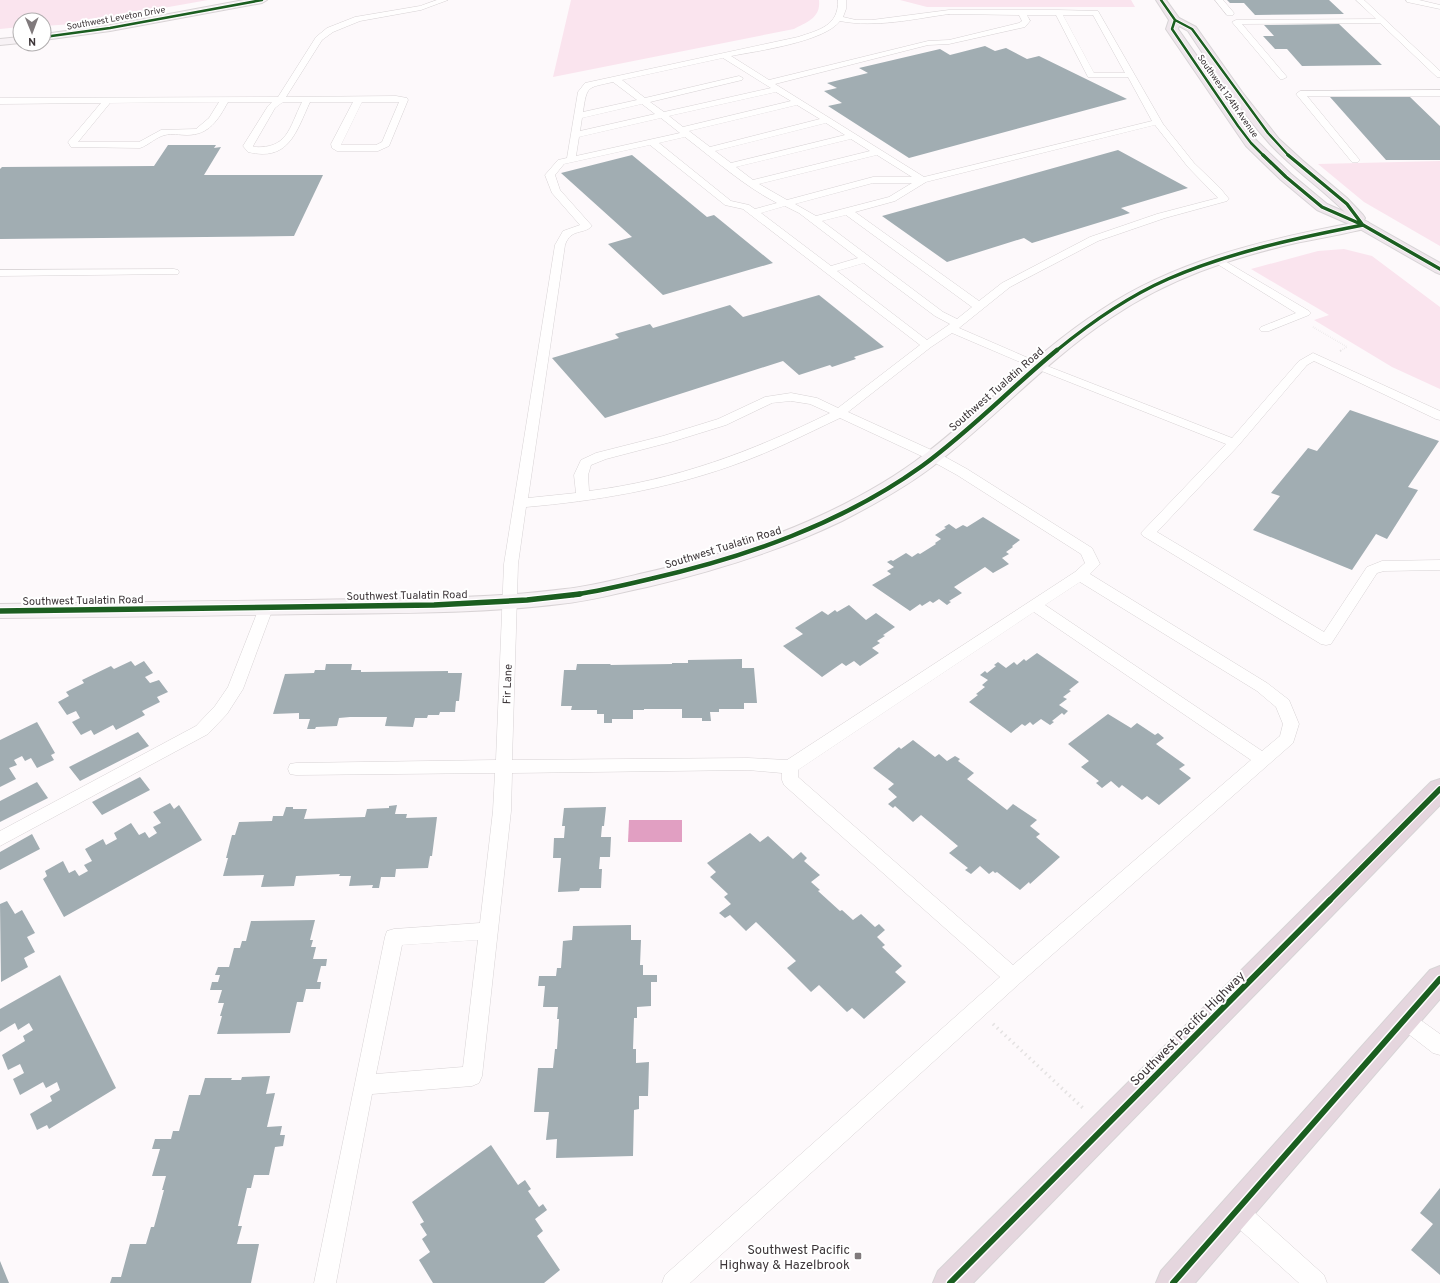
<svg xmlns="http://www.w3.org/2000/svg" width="1440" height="1283" font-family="Overpass,sans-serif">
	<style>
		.green { fill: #fae4ee }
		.water { fill: #e19fc2 }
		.building { fill: #a1adb2 }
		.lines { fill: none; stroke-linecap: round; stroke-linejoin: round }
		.lane-casing { stroke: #d8d3d5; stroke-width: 1 }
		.secondary-casing { stroke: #d8d3d5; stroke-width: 2 }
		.primary-casing { stroke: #d7d4d6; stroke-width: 2 }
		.highway-casing { stroke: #d7d4d6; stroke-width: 2 }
		.path-far2 { stroke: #e4e2e2; stroke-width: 1.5; stroke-dasharray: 0.5 1.5; stroke-linecap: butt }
		.path-far1 { stroke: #e4e2e2; stroke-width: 2; stroke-dasharray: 1 2.5; stroke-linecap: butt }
		.path { stroke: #e4e2e2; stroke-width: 3.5; stroke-dasharray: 1.5 4; stroke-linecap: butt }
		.lane { fill: #fffefe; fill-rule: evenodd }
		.secondary { fill: #f7f2f5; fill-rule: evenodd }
		.primary { fill: #efe6ec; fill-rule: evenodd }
		.highway { fill: #e5d6de; fill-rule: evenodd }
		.cycleway-far4-casing { stroke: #fff; stroke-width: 4 }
		.cycleway-far3-casing { stroke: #fff; stroke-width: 5 }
		.cycleway-far2-casing { stroke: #fff; stroke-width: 6 }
		.cycleway-far1-casing { stroke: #fff; stroke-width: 8 }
		.cycleway-casing { stroke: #fff; stroke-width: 9 }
		.cycleway-far4 { stroke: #1b5e20; stroke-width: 2.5 }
		.cycleway-far3 { stroke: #1b5e20; stroke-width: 3.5 }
		.cycleway-far2 { stroke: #1b5e20; stroke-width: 4.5 }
		.cycleway-far1 { stroke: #1b5e20; stroke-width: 5.5 }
		.cycleway { stroke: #1b5e20; stroke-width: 6 }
		.poi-dot { fill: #807a7c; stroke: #fff; stroke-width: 1.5 }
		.labels { text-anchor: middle; stroke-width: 4; stroke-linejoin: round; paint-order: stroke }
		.far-street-label { font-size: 9px; fill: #3c3538; stroke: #fff }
		.street-label { font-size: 11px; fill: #3c3538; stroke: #fff }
		.near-street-label { font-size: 13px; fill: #3c3538; stroke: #fff }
		.near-poi-label { font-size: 13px; fill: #3c3538; stroke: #fff; text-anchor: end }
	</style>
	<rect width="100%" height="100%" fill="#fdf9fb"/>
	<path class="green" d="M0,0h208l-135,24 -29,2v-6h-24v7l-20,2z
		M571,0h248c2,18 -12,22 -25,29l-241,48z
		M900,0h231l4,7h-208z
		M1440,161v85l-76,-44 -46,-38z
		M1344,249l28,7 68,51v82l-48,-22 -78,-47 15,-5 -78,-46 67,-18z"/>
	<path class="water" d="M629,820h53v22h-54z"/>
	<path class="building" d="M1227,0h102l15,14 -89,1 -11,-12h-14z
		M1339,24l43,41 -80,1 -15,-17h-12l-12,-13h11l-10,-11z
		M985,46l10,5 11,-3 21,11 12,-3 88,43 -218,59 -81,-52 14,-3 -18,-12 13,-3 -10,-5 41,-10 -9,-5 81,-19 10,6z
		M1330,97h80l30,29v34h-54z
		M168,145h48l-2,3 7,-1 -17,28h119l-29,61 -294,3v-70l2,-2 152,-1z
		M1118,150l70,38 -67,20 9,5 -98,30 -8,-5 -77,24 -65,-46z
		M632,155l75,62 7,-2 59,48 -110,32 -55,-51 24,-7 -71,-64z
		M819,295l65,52 -30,10 2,2 -24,8 -2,-2 -31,10 -16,-14 -178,57 -53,-60 67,-20 -4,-4 35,-10 3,4 77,-23 13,12z
		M1350,410l89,31 -31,46 10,3 -31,49 -11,-5 -24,36 -99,-40 27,-34 -9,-3 37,-45 9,3z
		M983,517l37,23 -8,6 1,1 -7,5 3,2 -7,4 7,6 -16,9 -8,-6 -31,20 8,6 -13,8 2,1 -4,3 -8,-6 -6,4 -3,-2 -8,5 -2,-2 -10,7 -38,-26 19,-11 -4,-3 7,-4 -7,-5 4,-2 2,1 13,-8 6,4 6,-4 2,1 16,-10 -1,-1 6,-4 -6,-4 11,-7 -2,-1 5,-3 7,5 7,-4 4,2z
		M849,605l17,15 10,-7 19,14 -12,8 2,1 -8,5 3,2 -8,5 7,5 -19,13 -6,-5 -8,5 -4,-3 -20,14 -39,-31 20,-12 -8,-6 27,-17 6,4 7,-5 2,2z
		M1037,653l42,29 -10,8 2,1 -8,6 4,2 -8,6 9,6 -4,4 -2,-2 -10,8 2,1 -4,3 -9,-6 -8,6 -3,-3 -5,4 -3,-2 -11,9 -42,-31 9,-7 -2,-1 9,-7 -3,-2 6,-5 -8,-5 5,-4 2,2 9,-7 -2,-1 4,-3 8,6 8,-6 3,3 7,-6 2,2z
		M742,659v9h12l3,35h-13v6h-25v3h-9l1,9h-9v-3h-20v-9h-38v1h-11v9h-21v4h-8v-9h-7v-4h-26l1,-4h-11l3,-36h12l1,-6h34l-1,1 62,-1v-1h16v-3z
		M131,661l4,5 9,-5 9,12 -8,4 5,6 9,-3 9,12 -11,5 3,5 -18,9 3,4 -29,15 -3,-5 -19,10 -3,-5 -10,5 -9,-13 8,-4 -4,-7 -9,4 -9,-13 11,-6 -3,-4 18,-9 -2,-3 29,-14 3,3z
		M326,664h26l-1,6h10v2l87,-1v2h14l-3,28h-3l-1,11h-15l-1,3h-11l-1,3h-12l-2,9 -28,-1 2,-9h-37l-11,1 -2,8 -21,1 -1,2h-8l3,-10h-11v-6l-26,1 12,-40 29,-1 1,-3h10z
		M1108,714l23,14 6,-5 18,12 3,-2 6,5 -8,6 29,21 -6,4 12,9 -32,27 -12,-9 -5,4 -20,-15 -3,3 -8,-7 -9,7 -6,-5 3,-2 -18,-14 8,-6 -21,-17z
		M37,722l18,31 -4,2 3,5 -17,8 -6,-10 -6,3 -3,-5 -8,4 3,5 -8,3 7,11 -16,8v-47z
		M138,732l11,14 -69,35 -11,-14z
		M913,740l22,17 4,-3 8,7 8,-5 5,3 -2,2 16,12 -7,6 40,31 6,-6 24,16 -7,6 10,8 -4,3 24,20 -30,27 -1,-2 -9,8 -23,-18 -2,1 -2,-2 -4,3 -9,-8 -9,8 -6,-4 3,-2 -19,-15 9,-7 -37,-31 -8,7 -18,-16 -2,2 -5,-4 9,-7 -9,-8 6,-5 -21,-16 26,-21 2,2z
		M140,777l10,13 -48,25 -10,-13z
		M37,782l11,16 -48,24v-21z
		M170,803l4,6 5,-4 23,35 -138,77 -21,-38 4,-3 -2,-5 18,-10 6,12 6,-3 4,6 9,-5 -4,-6 8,-4 -7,-12 18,-10 3,6 11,-6 -3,-6 17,-10 8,12 6,-3 4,6 8,-5 -4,-6 8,-4 -8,-11z
		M397,805l-2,9h12l-1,4 31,-1 -5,39h-2l-2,12 -32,1 -1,8h-14l-2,11h-7l1,-3 -24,1 2,-10h-12l1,-2 -44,2 -2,10 -33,1 3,-12 -41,1 5,-18h-2l6,-23h3l4,-13 33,-1 1,-5h10l3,-9h7v2h14l-3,10 61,-2 2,-8 22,-1v-2z
		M606,807l-2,19h-2l-1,11h10l-1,20h-10l-1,12h3l-1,19h-21l-1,3 -21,1 3,-34h-8l1,-20h10l1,-12h-3l2,-18z
		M750,833l10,9 8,-6 25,23 8,-7 6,6 -3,3 16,14 -9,7 9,8 -2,1 22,20 2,-1 11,10 8,-6 14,13 4,-3 6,6 -8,7 8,8 -3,2 20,19 -7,6 11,10 -42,37 -12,-11 -5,4 -28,-27 -8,7 -24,-24 9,-7 -40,-39 -10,9 -16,-16 -5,3 -6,-5 12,-9 -7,-7 4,-3 -18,-17 6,-5 -9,-9z
		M32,834l8,15 -40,21v-18z
		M7,901l8,13 7,-4 13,23 -8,4 8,15 -11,6 4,9 -27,15 -1,-78z
		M315,920l-5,20h3l-2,7h5l-3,12h14l-1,7h-5l-4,16h4l-1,7h-14l-3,13h-6l-7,31 -73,1 5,-18h-2l4,-13h-6l4,-13h-12l2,-8h6l2,-7h-5l3,-8h11l5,-19h6l2,-7h4l5,-20z
		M631,925v15h10l-1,25h3v10h14v7h-6v24l-14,1v11h-3l-1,31h3v14l13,-1 -1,34h-9v13l-5,1 -1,46 -77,2 1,-19 -11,1 3,-28h-15l4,-44h15l2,-19h2l2,-30h-2l1,-12h-15l2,-21h-7l1,-10h17l1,-8h4l2,-27 9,-1 1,-14z
		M60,975l56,113 -67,41 -2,-4 -10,5 -7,-16 22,-13 -2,-5 10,-6 -3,-8 -11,6 -3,-6 -23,13 -7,-16 11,-6 -4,-9 -12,6 -6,-15 23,-14 -2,-5 10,-6 -4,-7 -11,7 -3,-7 -15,9v-23z
		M270,1076l-4,18 9,-1 -8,34 15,-1 -2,9h5l-2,11 -8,1 -6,28h-15l-3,13h-4l-9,38h4l-5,18h22l-8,39h-141l2,-6h9l9,-33h16l5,-17h3l10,-37h-2l4,-14h-14l8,-27h-8l3,-10h16l2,-8h6l10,-36h11l5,-17h27l-1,2h10l1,-3z
		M491,1145l27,40 7,-5 6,9 -3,2 11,16 4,-3 4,6 -12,9 8,12 -6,5 23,34 -16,13h-111l-14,-23 11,-8 -8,-13 5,-4 -7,-11 4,-2 -12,-20z
		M1440,1188v87l-29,-25 22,-26 -13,-11z
		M0,1261l9,22h-9z"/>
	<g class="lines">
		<g class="lane-casing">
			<path id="lane" d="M437,0h11l-27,10 -61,11 -27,11 -11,8 -36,57 110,-1 11,2 1,2 -19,46 -11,5h-41l-5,-3 -1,-4 22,-42h-43c-14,30 -21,60 -62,50l-5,-6 25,-40 4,-4h-44c-10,18 -19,33 -41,33 -8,0 -15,-2 -22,0 -9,2 -16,10 -25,13l-69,-1 -3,-5 33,-39 -101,1v-6l278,-1 38,-60 11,-9 28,-11 65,-11zM219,102l-10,16 -13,11 -35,1 -22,12h-61l32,-39zM283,102h19c-13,26 -14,47 -48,45l-1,-1 22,-38zM362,102h37l-17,40 -6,3h-35z
				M838,0h8v9l-3,8 13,3h16l77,-10h109l40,1 65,113 31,39 26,25 9,11 -2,2 -62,17 -67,23 -88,46 -51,41 83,36 190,74 67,-77 14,-8 127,58v9l-4,-1 -122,-58 -7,4 -69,81 -81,86 167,100 43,-65 15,-6 58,-1v10l-56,1 -7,2 -46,71 -5,1 -5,-1 -178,-108 -2,-3 85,-89 -192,-76 -82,-35 -21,14 -83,65 90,41 29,16 125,79 8,16 -10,10 177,109 22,17 10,24 -6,19 -273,240 -330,300h-28l3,-8 335,-298 -216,-192 -2,-5v-7l-34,-3 -236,3 -1,38 -29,265 -3,7 -7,3 -100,8 -36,189h-22l71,-346 2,-6 7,-2 86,-6 13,-112 2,-38 -199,2 -6,-1 -2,-5 2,-5 6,-1 200,-3 8,-196 51,-319 8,-14 17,-6 -28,-32 -7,-18 13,-15 9,-2 11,-66 7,-9 213,-46c21,-7 41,-11 40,-37zM949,14l70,1 3,6 -3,2 -70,17 -21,1 -159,39 -38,-24c26,-5 93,-14 109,-35 36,7 73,-2 109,-7zM1027,15h29l32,62h40l24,44 -228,56 -149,-93 153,-39 21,-1 76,-17 5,-6zM1063,15h30l32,58h-31zM723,58l48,30 -107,24 -14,-10 92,-22 1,-2 -4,-2 -94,22 -23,-18zM613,82l24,18 -54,12c4,-27 4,-24 30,-30zM776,92l15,9 -108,26 -14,-11zM642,104l13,10 -75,17 2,-13zM797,105l23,14 -110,28 -21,-16zM661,118l19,15 -104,23 3,-19zM826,123l19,12 -114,28 -16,-12zM1155,125l33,42 30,31 -61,16 -67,23 -88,46 -23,18 -124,-89 40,-11 31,-19zM685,137c30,23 59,49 92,66l-22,6 -6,-4 -18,-4 -72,-58zM851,139l19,12 -117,29 -17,-13zM650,145l75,60 18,4 177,136 -82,63 -21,-10 -26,-5 -26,4 -47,22 -55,17 -67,17 -15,7 -7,15 2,18 -48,5 37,-253c6,-17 18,-10 27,-19l-32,-36 -5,-15 9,-11zM877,155l35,22h-39l-86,23 -28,-16zM873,183h39l-23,14 -73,19 -21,-12zM785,206l14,7 59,45 -27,8 -70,-53zM846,215l126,92 -15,12 -14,-7 -121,-91zM864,263l71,53 15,8 -23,16 -90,-69zM791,401l19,3 20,9c-79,39 -154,67 -241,78l-1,-16 3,-10 15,-6 65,-17 55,-17 46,-22zM840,418l88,41 29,16 124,79 4,9 -10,9 -288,188 -39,-2 -236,2 6,-196 8,-57c70,-6 140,-18 205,-41 38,-13 73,-31 109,-48zM1080,582l177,109 19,16 7,17 -3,12 -18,15 -217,-146zM1034,612l217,148 -238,205 -215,-188v-7zM478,940l-15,127 -87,7 26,-129z
				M1215,0h8l11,13 -1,2h-6z
				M1356,0h8l76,71v6h-3l-57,-54 -138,1 45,53 -4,2h-3l-48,-57 4,-2 140,-1z
				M1406,0h13l21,5v4l-33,-7z
				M1440,90v6h-133l51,62 2,2 -2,2h-6l-56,-68 4,-3z
				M1218,257l91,54 2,2 -2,2 -40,16h-8l-2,-2 2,-2 35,-14 -82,-51 -1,-2z
				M174,269l4,1 1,2 -1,2 -178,2v-6z
				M266,603l5,1 2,4 -30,81 -16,25 -19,20 -208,112v-15l196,-105 19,-20 13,-19 31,-79 2,-4z
				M1405,1011l7,3 28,20v21l-7,-2 -35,-27 -3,-6 3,-6z
				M1236,1200l8,3 80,72 3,8h-28l-71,-64 -3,-8 3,-8z"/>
		</g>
		<g class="secondary-casing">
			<path id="secondary" d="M244,0h23l-5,3 -152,28 -66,9v-6l66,-9z
				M20,37v6l-20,2v-6z
				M1363,221l5,1 2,3 -2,3c-24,6 -48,10 -72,15 -65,15 -128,36 -184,74 -64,42 -115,99 -175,146 -29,23 -62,41 -95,58 -62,30 -128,50 -195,66 -29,6 -57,14 -87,17 -83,10 -167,9 -250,10 -103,2 -207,3 -310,4v-14c103,-1 205,-3 308,-4 85,-2 172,0 257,-11 26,-3 53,-10 79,-16 62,-14 123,-32 180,-59 36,-17 70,-36 101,-60 60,-46 112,-103 176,-144 78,-52 171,-72 262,-89z"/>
		</g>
		<g class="primary-casing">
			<path id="primary" d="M1156,0h10l13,18 17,9 46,65 37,47 23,21 45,38 16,17 2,3 -1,2 76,43v11l-5,-2 -77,-44 -41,-18 -36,-30 -35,-34 -80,-117 3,-9zM1179,26l9,5c26,39 51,79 82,113 23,25 51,44 75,68l-18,-8 -36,-30 -35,-34 -78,-111z"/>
		</g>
		<g class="highway-casing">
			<path id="highway" d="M1440,779v26l-467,478h-40l5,-12 493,-489z
				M1440,966v33l-245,284h-39l5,-12 269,-301z"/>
		</g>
		<path class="path-far2" d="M1313,327l34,20 -7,4"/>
		<path class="path-far1" d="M1340,351l2,-1"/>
		<path class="path" d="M993,1024l91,85"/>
		<use href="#lane" class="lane"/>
		<use href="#secondary" class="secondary"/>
		<use href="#primary" class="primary"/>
		<use href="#highway" class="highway"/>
		<g class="cycleway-far4-casing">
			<path id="cycleway-far4" d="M1161,0l14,20 17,9 76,104 21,23
				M1175,20l-3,9 66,97 13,17 13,13
				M44,37l66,-9 152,-28"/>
		</g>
		<g class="cycleway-far3-casing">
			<path id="cycleway-far3" d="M1263,155l23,22 36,30 41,18 77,44
				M1288,155l59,49 15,20
				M1056,351c34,-28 71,-54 112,-72 62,-27 129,-41 195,-54"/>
		</g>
		<g class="cycleway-far2-casing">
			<path id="cycleway-far2" d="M573,595c26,-4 52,-10 77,-16 96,-22 191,-55 272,-113 48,-35 89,-78 135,-116"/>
		</g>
		<g class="cycleway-far1-casing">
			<path id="cycleway-far1" d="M0,611l434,-6 93,-5 53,-6
				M1329,901l111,-112"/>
		</g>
		<g class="cycleway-casing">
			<path id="cycleway" d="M950,1283l380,-383
				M1173,1283l267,-304"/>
		</g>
		<use href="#cycleway-far4" class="cycleway-far4"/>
		<use href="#cycleway-far3" class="cycleway-far3"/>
		<use href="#cycleway-far2" class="cycleway-far2"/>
		<use href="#cycleway-far1" class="cycleway-far1"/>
		<use href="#cycleway" class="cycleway"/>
	</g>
	<rect class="poi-dot" x="854" y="1252" width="8" height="8" rx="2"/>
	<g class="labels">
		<g class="far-street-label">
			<text transform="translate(116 18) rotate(-10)" y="3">Southwest Leveton Drive</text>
			<text transform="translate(1228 96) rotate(55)" y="3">Southwest 124th Avenue</text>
		</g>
		<g class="street-label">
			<text transform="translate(996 389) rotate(-41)" y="4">Southwest Tualatin Road</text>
			<text transform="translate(723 547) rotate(-17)" y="4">Southwest Tualatin Road</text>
			<text transform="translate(407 595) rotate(-1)" y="4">Southwest Tualatin Road</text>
			<text transform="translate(83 600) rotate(-1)" y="4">Southwest Tualatin Road</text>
			<text transform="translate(507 684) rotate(-88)" y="4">Fir Lane</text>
		</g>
		<g class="near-street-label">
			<text transform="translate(1187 1028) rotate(-45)" y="5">Southwest Pacific Highway</text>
		</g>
		<g class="near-poi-label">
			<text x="850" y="1254">Southwest Pacific<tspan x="850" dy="15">Highway &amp; Hazelbrook</tspan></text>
		</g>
	</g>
	<g transform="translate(32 32) rotate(179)"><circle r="19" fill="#ffffff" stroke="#b1aeaf"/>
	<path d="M0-3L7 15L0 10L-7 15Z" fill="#807a7c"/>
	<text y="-6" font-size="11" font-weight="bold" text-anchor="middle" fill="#3c3538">N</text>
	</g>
</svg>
